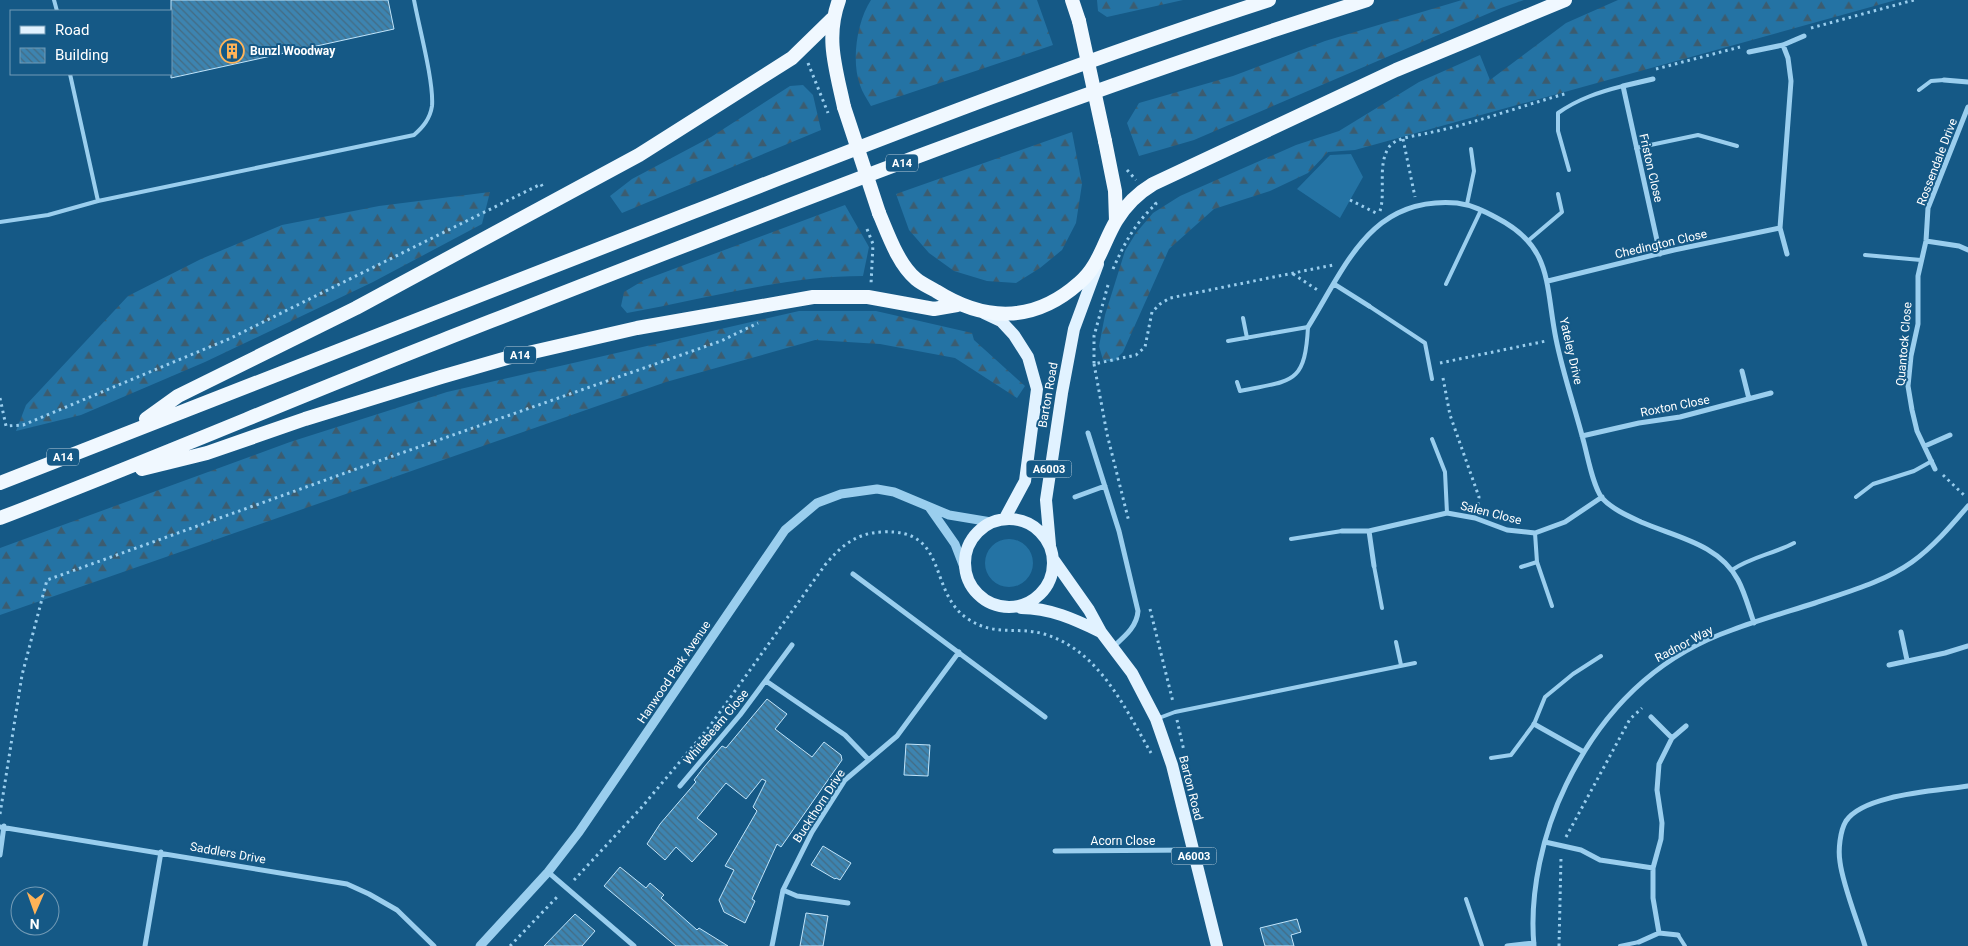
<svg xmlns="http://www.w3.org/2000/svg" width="1968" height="946" font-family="Roboto,sans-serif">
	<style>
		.green { fill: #2473a4 }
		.forest { fill: url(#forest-firs) }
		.building { fill: url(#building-back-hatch); stroke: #c0e4fa }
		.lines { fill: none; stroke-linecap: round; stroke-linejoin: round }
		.path { stroke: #9aceee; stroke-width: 3; stroke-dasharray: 2.5 4; stroke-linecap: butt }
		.service { stroke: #9aceee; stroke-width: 4 }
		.minor { stroke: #9aceee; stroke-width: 5 }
		.tertiary { stroke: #9aceee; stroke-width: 9 }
		.primary { stroke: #e1f2ff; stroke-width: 12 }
		.trunk { stroke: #f0f8ff; stroke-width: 14 }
		.trunk-bridge { stroke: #f0f8ff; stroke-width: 14 }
		.labels { text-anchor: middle; stroke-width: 4; stroke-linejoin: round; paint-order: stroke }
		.shield { fill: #155986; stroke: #b9cddb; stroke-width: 1 }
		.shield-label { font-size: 11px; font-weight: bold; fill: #fff }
		.poi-label { font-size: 12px; font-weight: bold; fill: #fff; stroke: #155986; text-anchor: start }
		.street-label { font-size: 12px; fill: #fff; stroke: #155986 }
	</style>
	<defs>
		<pattern id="forest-firs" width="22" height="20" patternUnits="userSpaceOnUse" patternTransform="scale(1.25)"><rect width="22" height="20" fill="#2473a4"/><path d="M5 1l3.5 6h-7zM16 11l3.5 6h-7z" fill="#3c5c6f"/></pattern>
		<pattern id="building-back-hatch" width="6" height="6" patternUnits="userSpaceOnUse" patternTransform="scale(1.25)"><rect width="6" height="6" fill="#3d84b0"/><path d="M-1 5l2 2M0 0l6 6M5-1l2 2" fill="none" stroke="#446b83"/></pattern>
	</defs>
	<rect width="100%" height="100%" fill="#155986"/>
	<path class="green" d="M1351,154l12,23 -23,41 -43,-29 33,-34z
		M985 563a24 24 0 1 1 48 0a24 24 0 1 1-48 0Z"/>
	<path class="forest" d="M871,0h166l16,45 -182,61c-4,-7 -9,-14 -11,-21 -9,-24 -3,-64 11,-85z
		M1097,0h86l-76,17 -9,-6z
		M1462,0h62l-23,8 -307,132 -55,16 -12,-33 12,-20 94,-27 92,-35z
		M1618,0h278l-541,150 -27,2 -20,21 -38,18 -56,18 -45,40 -46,103 -10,10 -10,-2 -4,-14 6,-31 20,-64 11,-18 17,-20 27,-17 116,-51 43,-14 80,-49 61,-27 10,25 76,-57z
		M803,85l10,10 8,35 -199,83 -12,-17 22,-17 79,-42 79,-51z
		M1072,132l10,52 -6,39 -14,27 -22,18 -24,15 -29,-2 -33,-10 -25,-18 -20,-23 -13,-36z
		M490,192l-8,32 -109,58 -168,80 -124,53 -65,16 10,-26 102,-109 73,-37 81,-34 97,-19z
		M845,205l24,42 -6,29c-80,0 -158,23 -236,37l-6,-7 3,-14 20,-12z
		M799,311h77l96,22 2,7 51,46 -8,12 -62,-40 -75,-14 -65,-4 -149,42 -666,233v-67l290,-106 157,-50z"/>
	<path class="building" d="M171,0h217l6,29 -223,49z
		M767,699l20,15 -12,15 37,28 12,-15 17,13 1,5 -61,87 -4,-3 -25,55 3,2 -10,22 -21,-11 -5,-12 15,-30 -9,-4 32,-55 -4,-4 13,-26 -4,-2 -16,20 -20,-16 -29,35 20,16 -25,28 -16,-15 -11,13 -18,-16 13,-20 36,-42 -2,-2 10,-13 18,-21 4,2z
		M906,744l24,1 -2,31 -24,-1z
		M823,846l28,17 -11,17 -4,-2 -1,1 -24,-14z
		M620,867l26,21 4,-5 14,12 -3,3 36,32 2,-2 29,18h-52l-72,-60z
		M806,913l22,3 -5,30h-23z
		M575,914l20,17 -13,15h-38z
		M1297,919l4,13 -10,3 3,11h-29l-5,-18z"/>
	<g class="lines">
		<path class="path" d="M1811,28l103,-28
			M808,63l20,50
			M1656,69l84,-22
			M1403,139l12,58
			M1127,170l9,10
			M1350,200l28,14
			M1380,211c6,-19 -3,-46 9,-64 7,-10 28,-11 39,-14 48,-10 93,-27 140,-40
			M867,229l6,15 -2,40
			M1113,269c11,-25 22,-46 43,-65l-3,-4
			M1293,274l26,17
			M1108,285l-14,51v28l42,-9 9,-8 7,-35 8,-8 10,-6 163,-33
			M1440,363l106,-22
			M1094,364l13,70 22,88
			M1443,378l7,37 29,82 -2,12
			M0,398l6,28 17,-1 208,-87 310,-154 3,6
			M1943,475l23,22
			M1150,609l23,93
			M1177,720l7,31
			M0,814l22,-139 25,-95 326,-117 348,-122 37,-18
			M1566,837l64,-118 12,-11
			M574,880l67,-72 69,-82 115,-161c16,-19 31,-32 57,-33 68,-4 45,60 86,87 27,18 48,7 76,15 55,16 81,74 107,119
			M510,946l49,-51
			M1559,946l2,-89"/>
		<path class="service" d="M54,0l3,11
			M70,74l28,127
			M1919,90l12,-9 13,-1
			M1636,148l62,-13 39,11
			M1569,170l-11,-39v-18c20,-14 41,-21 65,-27
			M1467,204l7,-33 -3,-22
			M0,222l48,-7 50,-14 316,-66c9,-8 16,-16 18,-29 2,-24 -13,-79 -18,-106
			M1529,240l33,-28 -4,-18
			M1865,255l56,5
			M1446,284l35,-74
			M1369,306l56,37 7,36
			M1243,318l4,20
			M1228,341l80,-14c-3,59 -17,53 -68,64l-3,-9
			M1432,439l13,33 2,41
			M1856,497l17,-13 41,-13 18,-10
			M1535,533l2,29 15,44
			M1291,539l51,-8
			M1374,566l8,42
			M1521,567l16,-5
			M1732,570c19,-13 41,-16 62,-27
			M1396,642l5,23
			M1159,718l16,-6 240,-49
			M1491,758l20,-3 23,-31 11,-27 28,-23 28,-18
			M1466,899l16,47
			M1678,935l7,11
			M1620,946l19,-4"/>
		<path class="minor" d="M1749,52l34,-7 21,-9
			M1653,79l-30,7 37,168
			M1944,80l24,2
			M1780,228l7,26
			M1926,241l33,5 9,4
			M1548,281l126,-31 106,-22 11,-147 -3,-23 -5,-13
			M1334,284l35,22
			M1308,327c39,-63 63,-131 149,-124 15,2 27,8 40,15 56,29 48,66 59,121 7,35 19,69 28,104 4,15 9,43 18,55 10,11 26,18 39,24 35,15 78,22 97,58 7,13 11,29 16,43
			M1742,371l7,28
			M1088,433l31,98 19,80c-1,16 -14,26 -25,36
			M1582,436l57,-13 41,-6 91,-24
			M1925,446l25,-11
			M1935,469l-18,-38 -5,-21 -4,-24 3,-30 7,-32v-48l8,-35 2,-33 40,-101
			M1075,497l30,-11
			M1342,531h27l78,-18 28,5 32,12 28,3 30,-11 37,-25
			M1369,531l5,35
			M853,574l192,143
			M1901,632l6,28
			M1889,665l56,-12 23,-7
			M766,681l79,54 23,24
			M1651,717l21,21
			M1534,724l48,27
			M680,786l60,-71 52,-70
			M0,827l347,57 22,10 28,16 37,36
			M1545,842l36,8 19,10 53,8
			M1055,851l137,-1
			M0,855l4,-29
			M548,872l86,74
			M783,890l14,6 51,7
			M1659,933l-6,-35v-30l8,-29 1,-16 -5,-33 2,-26 13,-26 14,-12
			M1639,942l20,-9 19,2
			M145,946l16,-94
			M772,946l11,-56 29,-58 33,-52 52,-44 62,-84
			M1507,946l27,-3
			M1534,946c-5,-53 9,-114 32,-161 35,-72 89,-128 166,-155 27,-10 55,-18 83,-27 32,-11 69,-21 97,-41 21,-15 39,-36 56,-56
			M1865,946c-7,-24 -22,-60 -25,-84 -2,-12 0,-31 6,-41 18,-27 92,-30 122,-35"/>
		<path class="tertiary" d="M929,507l26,37 10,26
			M480,946l68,-74 31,-40 206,-302 32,-27 24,-9 36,-5 17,3 55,23 42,7"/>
		<path class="primary" d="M984,313l17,8 13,14 14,22 9,32 -12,92 -20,37
			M965 563a44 44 0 1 1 88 0a44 44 0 1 1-88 0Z
			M1050,545l-4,-45 16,-107 12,-64 24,-65
			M1053,559l36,51 12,22 31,41 24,46 16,46 45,181
			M1021,608c29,0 53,11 80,24"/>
		<path class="trunk" d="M839,0c-14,38 -3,69 5,107
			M1072,0l7,21
			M1105,141l10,50 1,30
			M879,213c9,21 19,51 37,66 6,5 13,8 20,12 49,31 98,32 143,-8 20,-17 24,-40 37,-62 9,-15 22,-28 37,-37l243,-114 169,-70
			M146,419l32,-23 178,-88 283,-153 153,-97 40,-39
			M142,469l65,-16 98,-34 136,-42 66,-19 130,-30 176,-31h55l66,12 23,-4
			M0,483c230,-92 461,-182 693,-271 190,-74 381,-149 576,-212
			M0,518c149,-57 295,-120 443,-178 306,-120 611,-241 924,-340"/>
		<path class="trunk-bridge" d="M1079,21l26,120
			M844,107l35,106"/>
	</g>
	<defs>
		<g id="building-ring" transform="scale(1.25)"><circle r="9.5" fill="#155986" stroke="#ffb357" stroke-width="1.5"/><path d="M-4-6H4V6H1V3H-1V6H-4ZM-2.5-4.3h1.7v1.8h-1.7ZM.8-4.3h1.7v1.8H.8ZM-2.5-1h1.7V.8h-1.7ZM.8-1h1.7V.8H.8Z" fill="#ffb357"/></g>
	</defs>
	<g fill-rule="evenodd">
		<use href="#building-ring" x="232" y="51"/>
	</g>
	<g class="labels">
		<g class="shield">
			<rect x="886" y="154.5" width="32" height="17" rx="4"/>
			<rect x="504" y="346.5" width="32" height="17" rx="4"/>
			<rect x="47" y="448.5" width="32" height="17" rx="4"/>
			<rect x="1026.5" y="460.5" width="45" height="17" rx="4"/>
			<rect x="1171.5" y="847.5" width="45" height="17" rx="4"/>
		</g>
		<g class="shield-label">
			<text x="902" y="167">A14</text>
			<text x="520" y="359">A14</text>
			<text x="63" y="461">A14</text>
			<text x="1049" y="473">A6003</text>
			<text x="1194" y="860">A6003</text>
		</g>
		<g class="poi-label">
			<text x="250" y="55">Bunzl Woodway</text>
		</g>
		<g class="street-label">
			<text transform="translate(1937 162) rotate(-69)" y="4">Rossendale Drive</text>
			<text transform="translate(1651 168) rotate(77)" y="4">Friston Close</text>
			<text transform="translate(1661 244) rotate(-13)" y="4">Chedington Close</text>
			<text transform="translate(1904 344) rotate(-85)" y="4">Quantock Close</text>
			<text transform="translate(1571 351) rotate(77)" y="4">Yateley Drive</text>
			<text transform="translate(1048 395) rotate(-80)" y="4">Barton Road</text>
			<text transform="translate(1675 406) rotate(-11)" y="4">Roxton Close</text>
			<text transform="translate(1491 513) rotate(14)" y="4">Salen Close</text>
			<text transform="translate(1684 644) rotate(-28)" y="4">Radnor Way</text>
			<text transform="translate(674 672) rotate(-56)" y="4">Hanwood Park Avenue</text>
			<text transform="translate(716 727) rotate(-50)" y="4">Whitebeam Close</text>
			<text transform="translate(1191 788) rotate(76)" y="4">Barton Road</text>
			<text transform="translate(819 806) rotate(-57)" y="4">Buckthorn Drive</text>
			<text x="1123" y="845">Acorn Close</text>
			<text transform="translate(228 853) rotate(10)" y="4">Saddlers Drive</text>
		</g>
	</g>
	<rect x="10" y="10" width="162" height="65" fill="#155986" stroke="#739bb6"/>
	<rect x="20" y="26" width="25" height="8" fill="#e1f2ff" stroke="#739bb6"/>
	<text x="55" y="35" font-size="15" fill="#ffffff">Road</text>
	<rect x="20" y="48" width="25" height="15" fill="url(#building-back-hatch)" stroke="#739bb6"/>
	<text x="55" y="60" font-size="15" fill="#ffffff">Building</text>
	<g transform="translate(35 911) rotate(182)"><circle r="24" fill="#155986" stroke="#739bb6"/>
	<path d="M0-4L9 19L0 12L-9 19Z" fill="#ffb357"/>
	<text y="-8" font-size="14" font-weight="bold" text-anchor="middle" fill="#ffffff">N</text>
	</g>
</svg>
